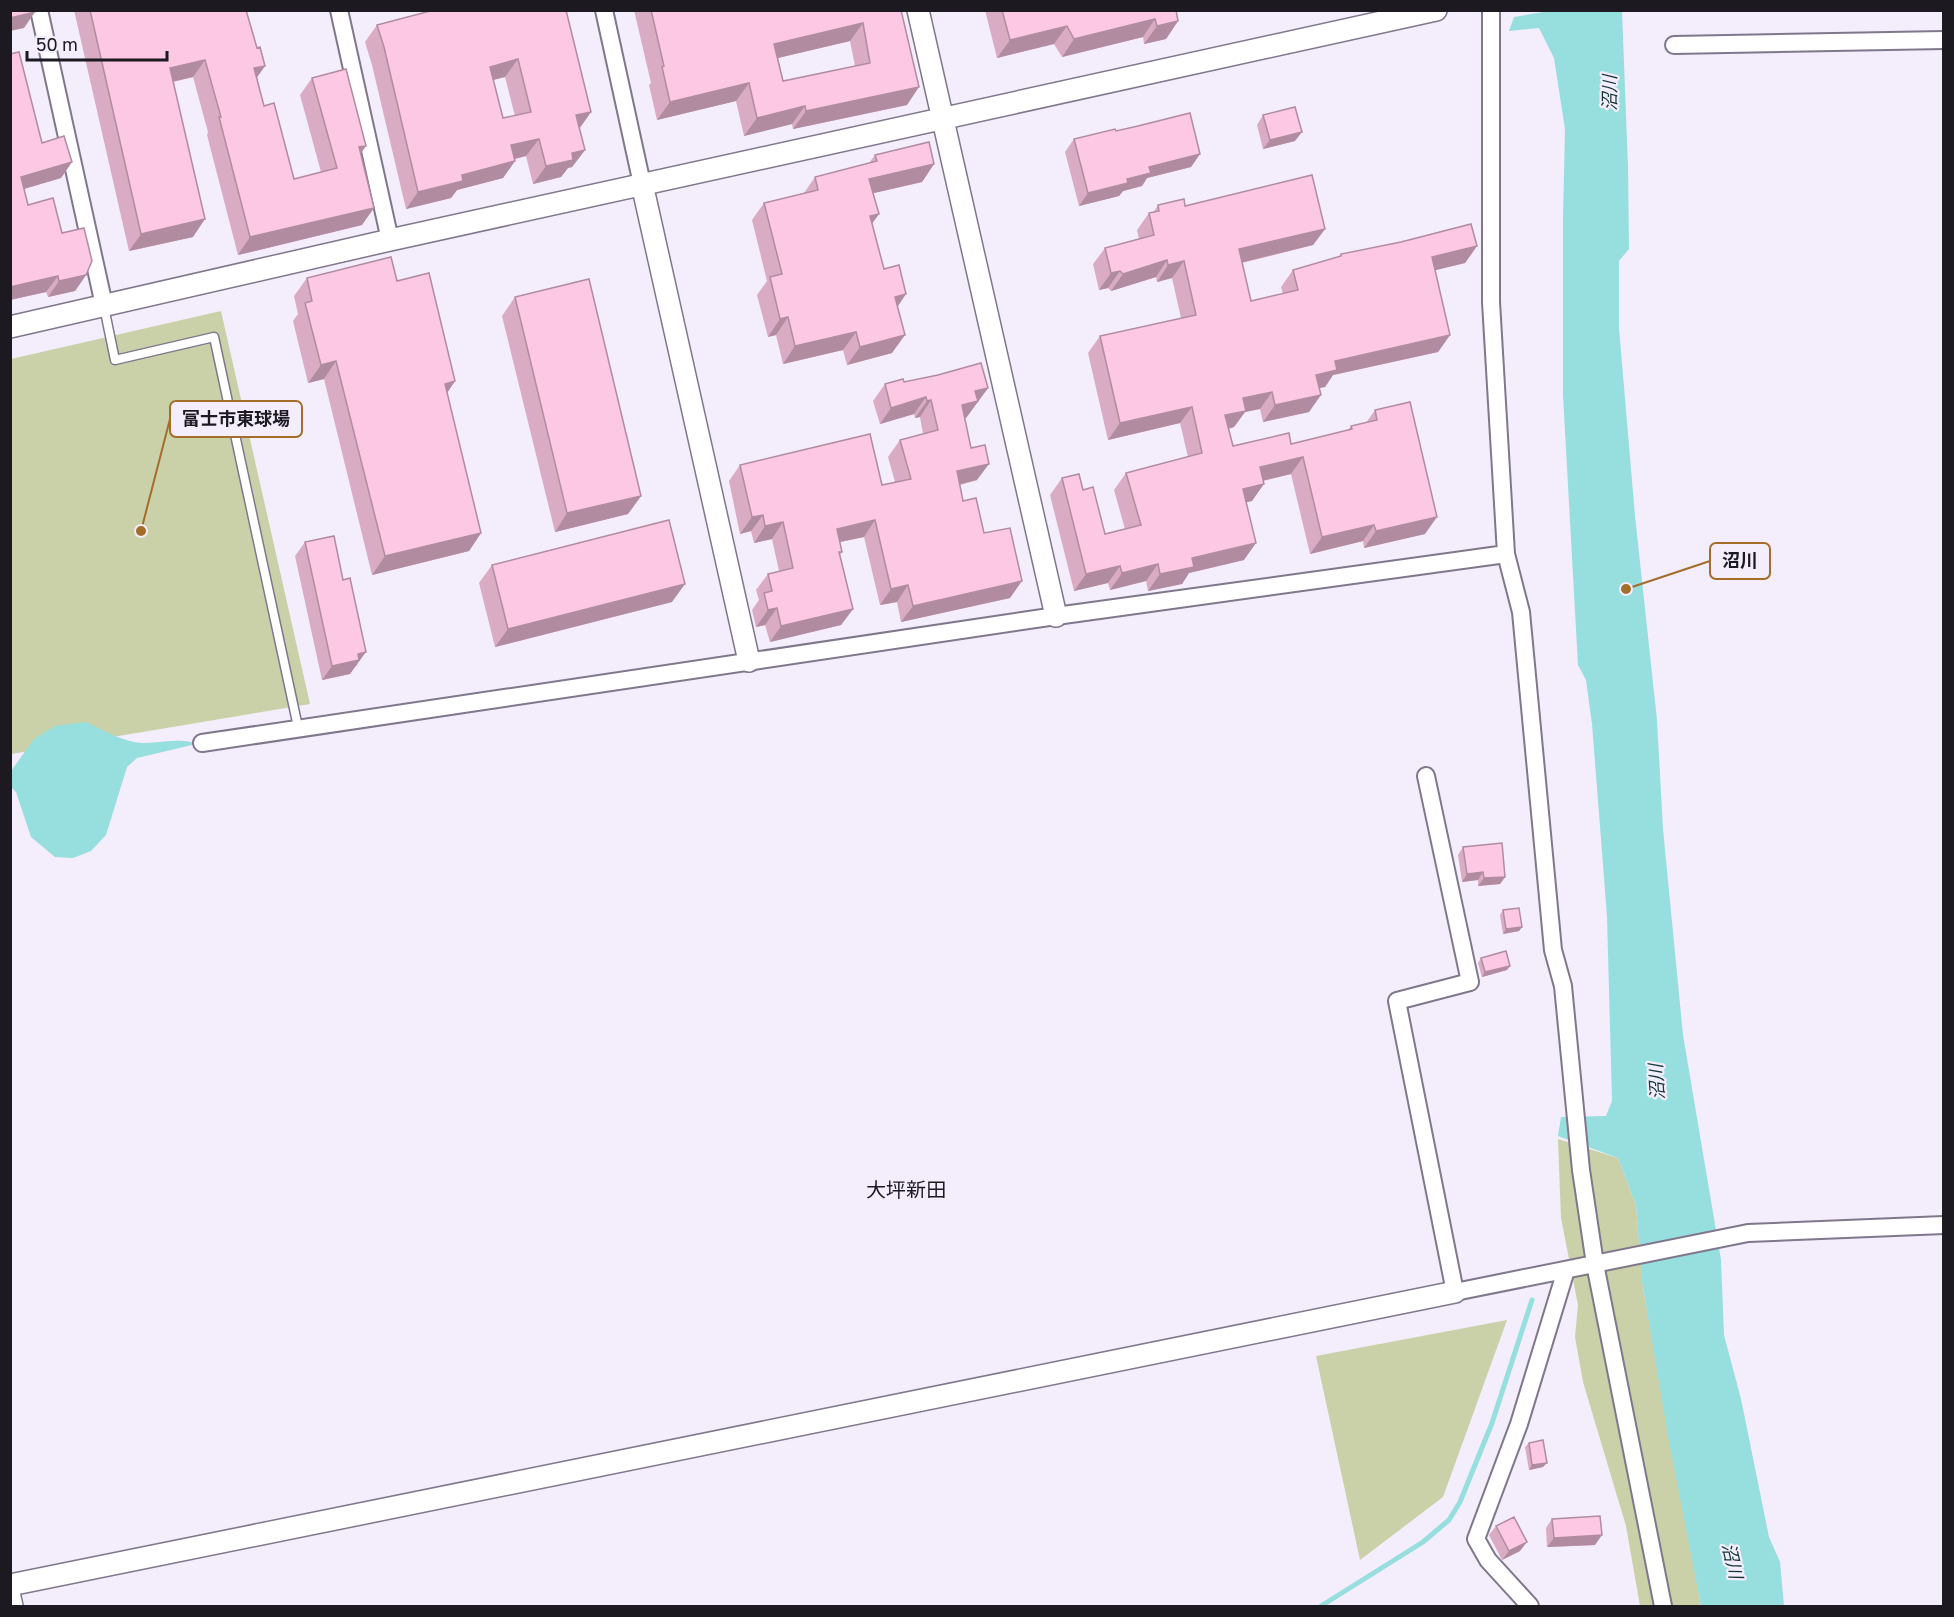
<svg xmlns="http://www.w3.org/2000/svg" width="1954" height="1617" font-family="'Golos Text','Noto Sans JP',sans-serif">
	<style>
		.green { fill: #cad1a9 }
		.water { fill: #97dedf }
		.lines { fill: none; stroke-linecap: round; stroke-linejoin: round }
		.stream { stroke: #97dedf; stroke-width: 5 }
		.service-casing { stroke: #80778c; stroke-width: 11 }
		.minor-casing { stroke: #80778c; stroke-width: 20 }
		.tertiary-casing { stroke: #80778c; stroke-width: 24 }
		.service { stroke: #fff; stroke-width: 8 }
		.minor { stroke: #fff; stroke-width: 16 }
		.tertiary { stroke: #fff; stroke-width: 21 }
		.wall { fill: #daacc4; fill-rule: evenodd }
		.shaded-wall { fill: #b18ca0 }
		.building { fill: #fdc8e4; stroke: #b18ca0; stroke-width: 1.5; fill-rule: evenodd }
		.labels { text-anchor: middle; stroke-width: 4.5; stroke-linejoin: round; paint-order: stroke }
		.water-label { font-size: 18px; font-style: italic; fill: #133637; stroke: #f3edfc }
		.quarter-label { font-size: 20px; fill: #1c1921; stroke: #f3edfc }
		.leader { fill: none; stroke: #a46d29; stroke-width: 2 }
		.callout-dot { fill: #a46d29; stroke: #f3edfc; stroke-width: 2 }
		.callout { fill: #f3edfc; stroke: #a46d29; stroke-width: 2 }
		.callout-label { font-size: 18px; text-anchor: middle; font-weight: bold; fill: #1c1921 }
	</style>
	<rect width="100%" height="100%" fill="#f3edfc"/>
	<path class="green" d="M221,311l89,393 -299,50v-395z
		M1558,1139l60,19 18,47 7,83 58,318h-61l-14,-80 -43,-144 -8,-45 3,-32 -17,-87z
		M1507,1320l-64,177 -83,63 -44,-204z"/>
	<path class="water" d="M1549,11h73l6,156 1,82 -10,12v67l16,188 22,204 6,109 20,206 38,225 3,75 17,64 28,138 11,25 4,44h-83l-33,-170 -26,-155 -6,-76 -18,-47 -60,-22 3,-19 45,-1 6,-15 -5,-185 -15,-192 -6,-44 -8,-15 -15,-270v-176l2,-90 -11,-71 -15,-30 -30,3 5,-14z
		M86,722c15,7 32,17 48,20 19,4 47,-6 62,2l-59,14 -10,9 -21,68 -15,16 -18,7 -18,-1 -24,-20 -15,-45 -5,-5v-16l23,-32 21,-13z"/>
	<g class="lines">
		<path class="stream" d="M1321,1606l102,-64 26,-22 11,-18 32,-79 40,-123"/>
		<g class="service-casing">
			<path id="service" d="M104,307l11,53 99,-23 84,390"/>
		</g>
		<g class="minor-casing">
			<path id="minor" d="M39,10l65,295
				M339,10l51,230
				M604,10l38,174
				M1491,10v292l15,252 15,58 32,338 10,36 18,184 14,94 68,342
				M1674,45l270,-5
				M202,743l854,-127 450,-62
				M1426,776l44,206 -73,19 58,291 293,-59 196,-8
				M1530,1606l-42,-46 -12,-21 43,-115 47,-154"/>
		</g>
		<g class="tertiary-casing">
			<path id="tertiary" d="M918,10l138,606
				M642,184l107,477
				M10,327l380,-87 1046,-230
				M10,1585l1445,-293
				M10,1597l2,9"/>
		</g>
		<use href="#service" class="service"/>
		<use href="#minor" class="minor"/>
		<use href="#tertiary" class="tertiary"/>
	</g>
	<path class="wall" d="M74,10h172l11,38 8,18 -8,11 7,29 30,73 27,-7 -21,-77 12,-17 54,68 -6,8 2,71 -124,30 -31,-120 1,-3 -15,-55 -20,5 20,155 -64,14z
		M566,10l25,102 -12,17 6,21 -13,17 -4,1 -7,9 -28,7 -7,-28 -12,3 1,2 -12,17 -46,12 -6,8 -45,11 -34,-144 -7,-23 12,-17zM505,77l10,39 -12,2 -10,-38z
		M634,10h267l6,95 -114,24 -1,-5 -48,12 -8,-35 -79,19 -8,-35 2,-2zM850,41l5,25 -72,15 -5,-23z
		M985,10h191l2,11 -12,18 -22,5 -1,-7 -81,20 -8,-13 -57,14z
		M10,54l32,89 30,19 -11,16 -37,11 4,16 34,28 24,42 -11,16 -27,6 -2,-5 -36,8z
		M1263,115l32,26 -32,8 -6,-24z
		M1116,131l84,23 -9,13 -44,11 -5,8 -19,5 -4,5 -40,10 -14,-54 9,-13z
		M875,155l59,9 -12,18 -49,11 6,21 -7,9 12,46 13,38 -5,46 -45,12 -4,-15 -60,14 -7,-29 -8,2 -11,-42 10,-14 -15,-61 12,-17 40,-10 11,-16 54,-14z
		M1158,205l27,1 140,23 -12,16 -71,18 9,38 32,-7 -2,-7 12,-17 46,-13 2,-3 136,-8 -12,17 -30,7 15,65 -12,17 -105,23 -8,12 -6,1 -10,24 -46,10 -3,-13 -15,3 -11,15 -5,2 4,17 58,-2 57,-14 3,-4 15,-3 9,-13 50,124 -61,14 -1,-7 -53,13 -19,-80 -28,7 -11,20 -6,1 -2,58 -55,13 -7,11 -34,7 -2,-10 -36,9 -2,-7 -34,8 -24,-96 12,-17 21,12 22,44 20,-5 -11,-39 12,-17 62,-16 -8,-34 -72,17 -20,-87 12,-17 81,-18 -9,-40 -15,4 -1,-5 -45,14 -3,-3 -9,2 -6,-26 12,-16 34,-9 -2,-9 12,-17h4z
		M307,278l90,3 58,100 -8,12 34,140 -12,18 -97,24 -48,-196 -16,4 -15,-62 5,-7 -4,-18z
		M515,297l126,199 -13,18 -73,18 -53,-216z
		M904,382l84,6 -22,30h-2l13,62 -17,5 3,16 21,32 26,65 -109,24 -4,-20 -17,3 -16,-68 -24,5 2,10 -2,3 13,54 -12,16 -71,17 -5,-17 -9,2 -4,-17 7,-10 -3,-10 12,-16 11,-3 -7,-32 -18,4 -3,-12 -11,3 -11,-53 11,-16 142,20 13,-3 -7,-25 12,-17 23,-6 -3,-17 -5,1 -1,-4 -34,10 -7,-23 12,-17z
		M305,542l52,124h-2l-5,8 -28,6 -27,-124z
		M492,565l180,37 -177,45 -16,-64z
		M1463,847l42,30 -5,7 -22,2v-6l-16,2 -4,-27z
		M1503,910l19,17 -3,4 -16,3 -3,-19z
		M1481,958l26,12 -25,7 -4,-14z
		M1529,1443l14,24 -14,3 -4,-23z
		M1552,1519l43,26 -48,2 -1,-19z
		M1496,1526l24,25 -18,9 -13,-25z"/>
	<path class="shaded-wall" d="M35,12l-11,16 -14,3v-13z
		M1155,19l-12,18 -81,20 12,-18z
		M1178,21l-12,18 -22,5 13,-18z
		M863,23l-13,18 -89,21 13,-18z
		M1067,26l-13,18 -57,14 13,-18z
		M518,59l-13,18 -28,7 13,-17z
		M205,60l-12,17 -35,8 12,-17z
		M265,66l-12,17 1,-15z
		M749,83l-13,18 -79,19 13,-18z
		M919,87l-12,18 -114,24 13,-18z
		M805,106l-13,18 -48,12 13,-18z
		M591,112l-12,17 -3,-14z
		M1302,132l-7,9 -32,8 7,-9z
		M539,139l-13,17 -27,7 12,-18z
		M366,146l-12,17 5,-16z
		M585,150l-13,17 -4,1 -7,9 -28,7 13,-18 26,-13z
		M1200,154l-9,13 -44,11 -5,8 -19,5 -4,5 -40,10 9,-13 61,-26z
		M515,161l-12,17 -46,12 -6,8 -45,11 12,-17 44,-17z
		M72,162l-11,16 -51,15 11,-16z
		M934,164l-12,18 -65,15 12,-18z
		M374,208l-12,17 -124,30 12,-18z
		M879,214l-13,18 4,-16z
		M205,219l-12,18 -64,14 12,-17z
		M1325,229l-12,16 -86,21 12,-17z
		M1477,246l-12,17 -45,11 12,-17z
		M1167,260l-11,17 -45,14 12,-17z
		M1184,261l-12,17 -15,4 11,-17z
		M1120,271l-12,17 -9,2 12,-17z
		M86,275l-11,16 -27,6 11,-16z
		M58,276l-12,16 -36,8v-13z
		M906,294l-12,18 1,-15z
		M788,317l-12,18 -8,2 12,-18z
		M856,332l-13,18 -60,14 12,-18z
		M905,335l-13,18 -45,12 13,-18z
		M1450,335l-12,17 -105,23 -8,12 -21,4 12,-16 19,-14z
		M336,361l-12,18 -16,4 13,-18z
		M455,381l-12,18 2,-15z
		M988,388l-22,30 -16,4 12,-17 13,-14z
		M1272,392l-12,17 -15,3 -11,15 -20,5 11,-17 18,-17z
		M1321,395l-12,17 -46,10 12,-17z
		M926,397l-12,17 -34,10 11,-16z
		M931,400l-11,17 -5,1 12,-17z
		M1192,407l-12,16 -72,17 12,-17z
		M1303,457l-12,17 -43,10 12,-17z
		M989,464l-12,16 -32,8 12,-17z
		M1264,484l-12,17 -21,5 12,-17z
		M641,496l-13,18 -73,18 12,-19z
		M763,515l-12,16 -11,3 12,-17z
		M1437,517l-12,17 -61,14 12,-17z
		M875,520l-11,17 -39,8 12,-16z
		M783,522l-11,17 -18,4 11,-17z
		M1374,525l-11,16 -53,13 12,-17z
		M481,533l-12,18 -97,24 13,-19z
		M1256,543l-12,17 -55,13 -7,11 -34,7 12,-17 32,-16z
		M1158,564l-12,17 -36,9 12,-17z
		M1120,566l-12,17 -34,8 12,-17z
		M1022,581l-12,17 -109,24 12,-16z
		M685,584l-13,18 -177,45 13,-18z
		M908,585l-11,17 -17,3 11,-16z
		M777,608l-12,17 -9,2 12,-17z
		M853,609l-12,16 -71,17 11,-16z
		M366,652l-16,22 -28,6 10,-14 26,-12z
		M1483,872l-5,8 -16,2 5,-8z
		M1505,877l-5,7 -22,2 6,-8z
		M1522,927l-3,4 -16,3 3,-5z
		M1510,966l-3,4 -25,7 3,-5z
		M1547,1463l-4,4 -14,3 3,-5z
		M1602,1535l-7,10 -48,2 7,-9z
		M1527,1542l-7,9 -18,9 7,-9z"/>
	<path class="building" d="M10,10h25v2l-25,6z
		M90,10h156l11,38 3,-1 5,19 -11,2 10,38 10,-3 20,76 43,-11 -25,-90 34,-9 20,77 -7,1 15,61 -124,29 -31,-120h2l-16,-57 -35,8 35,151 -64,15z
		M434,10h132l25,102 -15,3 9,35 -13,3 1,7 -27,6 -7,-27 -28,6 4,16 -53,14 1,6 -45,11 -34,-145 -7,-22zM518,59l13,53 -28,6 -13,-51z
		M651,10h250l18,77 -113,24 -1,-5 -48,12 -8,-35 -79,19 -8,-35 2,-1zM863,23l7,40 -87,18 -9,-37z
		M1002,10h174l2,11 -21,5 -2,-7 -81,20 -7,-13 -57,14z
		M19,52l23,91 22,-7 8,26 -51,15 7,28 25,-7 9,35 22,-5 8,33 -6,14 -27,6 -1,-5 -48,11v-233z
		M1295,107l7,25 -32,8 -7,-25z
		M1190,113l10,41 -51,13 2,6 -24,6 1,4 -40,10 -14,-54 41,-10 1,2 22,-5z
		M929,142l5,22 -65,15 10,35 -9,2 14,53 15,-4 7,29 -11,3 10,38 -45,12 -4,-15 -61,14 -7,-29 -8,2 -10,-42 12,-3 -18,-71 54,-13 -3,-13 62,-16 -2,-6z
		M1312,175l13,54 -86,20 12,52 47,-11 -5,-20 48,-14v-2l60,-12 70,-18 6,22 -45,11 18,78 -115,26 2,9 -21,5 5,20 -46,10 -3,-13 -29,6 3,13 -21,4 8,31 56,-13 2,11 61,-15 -1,-3 26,-6 -2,-10 35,-8 27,115 -61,14 -2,-6 -52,12 -19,-80 -43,10 4,17 -21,5 13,54 -64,15 2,9 -34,7 -2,-10 -36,9 -2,-7 -34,8 -24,-96 17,-4 4,16 10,-3 12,47 36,-9 -15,-52 76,-20 -10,-46 -72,16 -20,-87 96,-21 -12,-54 -16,4 -1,-5 -44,14 -3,-3 -9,2 -6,-25 49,-13 -5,-22 10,-2 -1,-6 26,-6 1,7z
		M391,257l6,24 32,-8 26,108 -10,3 36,149 -96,23 -49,-195 -15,4 -16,-62 7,-2 -5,-23z
		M589,279l52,217 -74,17 -52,-216z
		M981,363l7,25 -13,3 3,10 -16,4 9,43 14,-3 4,19 -32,7 6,30 13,-3 8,35 26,-5 12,53 -109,25 -5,-21 -17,4 -16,-69 -38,9 5,23h-3l14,57 -72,17 -4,-18 -9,2 -4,-17 8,-2 -4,-17 25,-6 -10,-46 -18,4 -2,-11 -11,2 -12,-52 130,-31 12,51 29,-6 -11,-39 38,-10 -7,-30 -4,1 -1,-4 -35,11 -6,-24 18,-5 1,3 34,-7z
		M669,520l16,64 -177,45 -16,-64z
		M334,536l9,44 7,-2 16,74 -8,2 1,6 -27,6 -27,-124z
		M1502,843l3,34 -21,1 -1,-6 -16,2 -4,-27z
		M1519,908l3,19 -16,2 -3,-19z
		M1506,951l4,15 -25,6 -4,-14z
		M1543,1440l4,23 -15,2 -3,-22z
		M1600,1516l2,19 -48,3 -2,-19z
		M1514,1517l13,25 -18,9 -13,-25z"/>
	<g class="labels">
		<g class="water-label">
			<text transform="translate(1610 93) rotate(-90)" y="6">沼川</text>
			<text transform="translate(1657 1082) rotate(-94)" y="6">沼川</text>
			<text transform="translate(1732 1561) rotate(77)" y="6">沼川</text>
		</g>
		<g class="quarter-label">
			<text x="906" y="1197">大坪新田</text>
		</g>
	</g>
	<path class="leader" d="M141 531L170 419M1626 589L1710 561"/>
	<g class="callout-dot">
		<circle cx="141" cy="531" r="6"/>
		<circle cx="1626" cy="589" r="6"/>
	</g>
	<g class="callout">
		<rect x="170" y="401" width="132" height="36" rx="6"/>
		<rect x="1710" y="543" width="60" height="36" rx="6"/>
	</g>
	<g class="callout-label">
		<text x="236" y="425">富士市東球場</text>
		<text x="1740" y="567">沼川</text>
	</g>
	<rect width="1954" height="1617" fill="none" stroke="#1c1921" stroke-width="24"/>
	<path d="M27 51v9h140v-9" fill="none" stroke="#1c1921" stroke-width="3"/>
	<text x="36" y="51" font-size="18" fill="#1c1921" stroke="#f3edfc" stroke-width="4.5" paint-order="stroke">50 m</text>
</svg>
